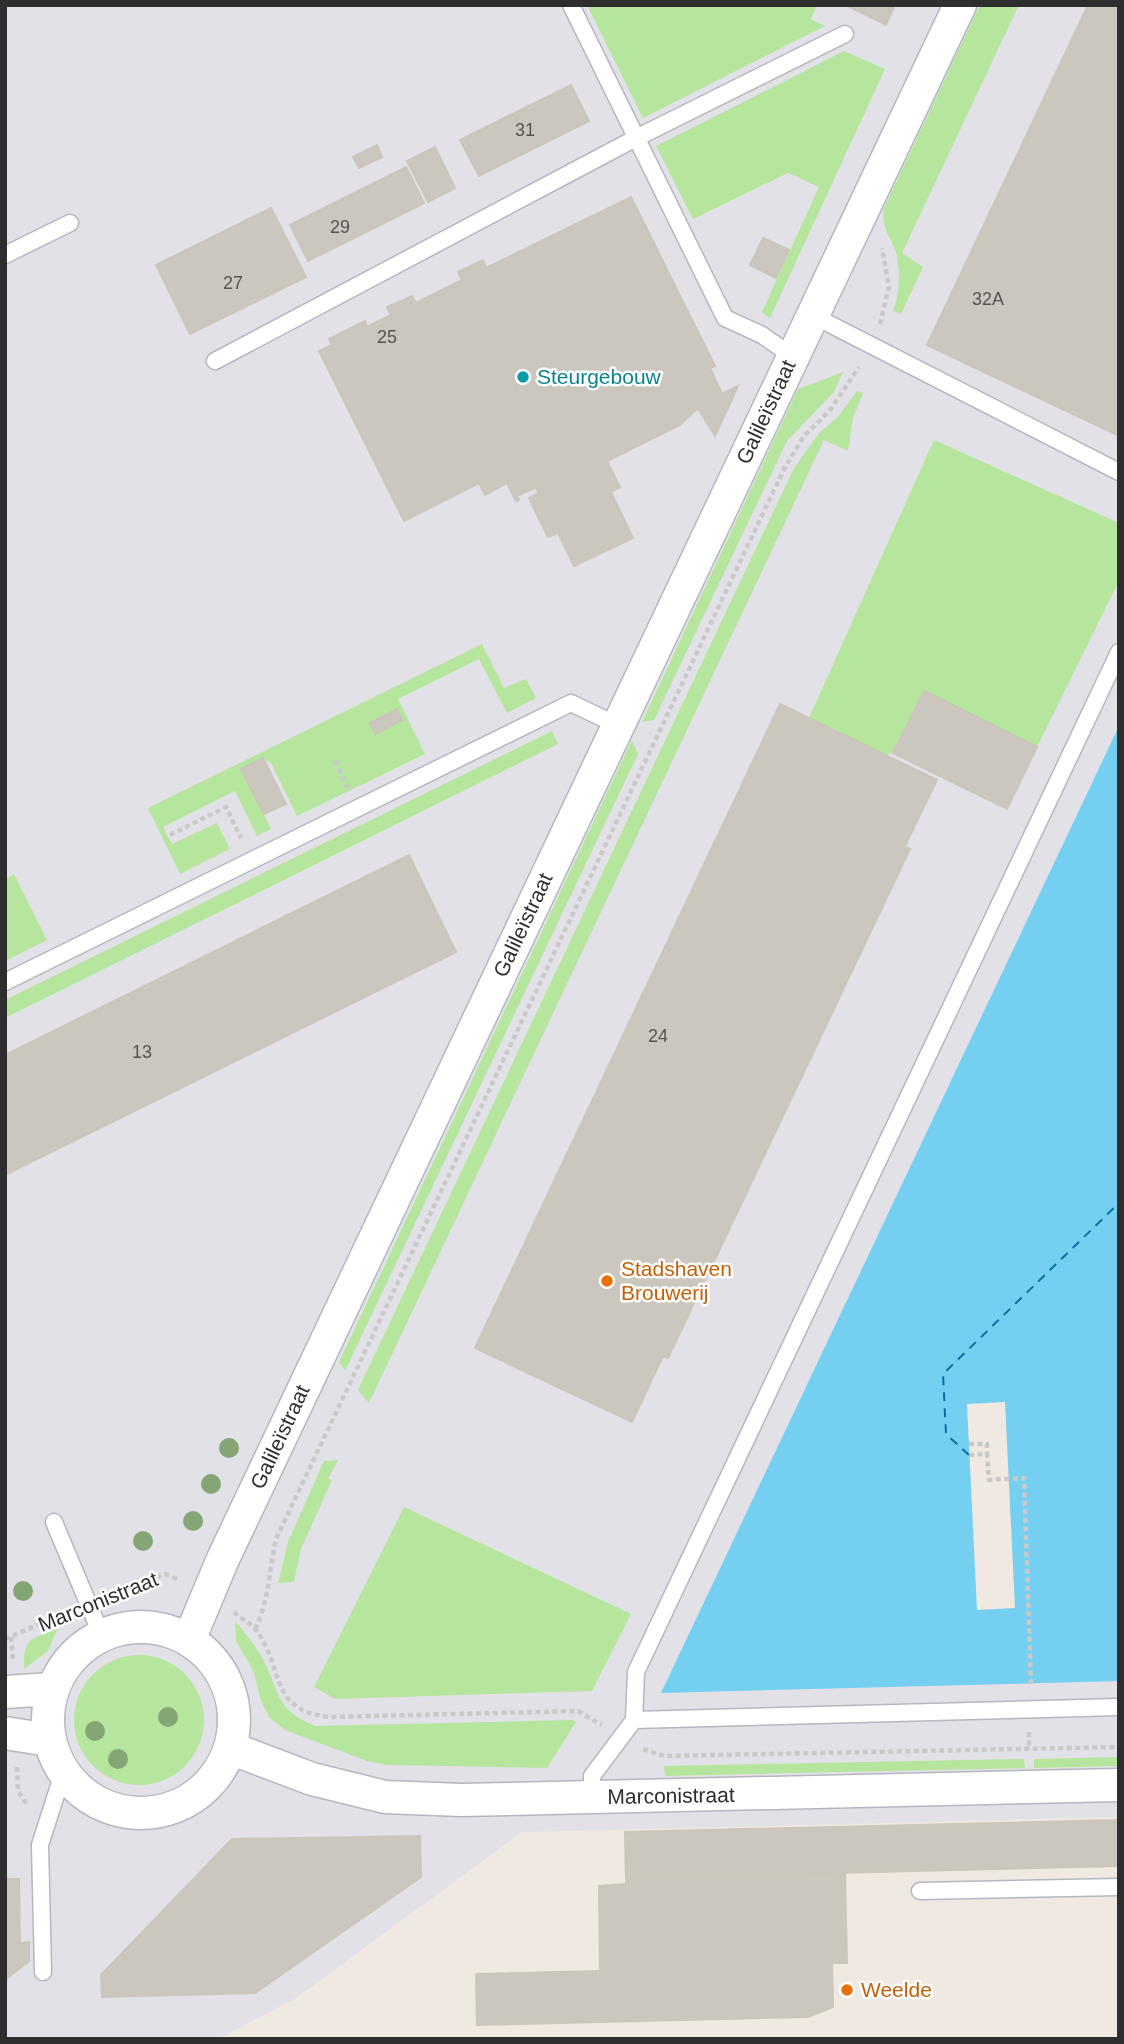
<svg xmlns="http://www.w3.org/2000/svg" width="1124" height="2044" font-family="Helvetica,sans-serif">
	<style>
		.industrial { fill: #e3e1e8 }
		.green { fill: #b6e59e }
		.water { fill: #75cff0 }
		.pier { fill: #efe9e1 }
		.lines { fill: none; stroke-linecap: round; stroke-linejoin: round }
		.ferry { stroke: #0d6fa3; stroke-width: 2; stroke-dasharray: 9 7; stroke-linecap: butt }
		.building { fill: #cbc7bf; stroke: #cbc5ba; stroke-width: 2 }
		.service-casing { stroke: #b4b7c1; stroke-width: 19 }
		.minor-casing { stroke: #b4b7c1; stroke-width: 35 }
		.path { stroke: #c9c9c9; stroke-width: 4.5; stroke-dasharray: 5 3.5; stroke-linecap: butt }
		.service { stroke: #fff; stroke-width: 16 }
		.minor { stroke: #fff; stroke-width: 32 }
		.tree { fill: #84a574 }
		.culture-dot { fill: #0f9aa8; stroke: #fff; stroke-width: 2.5 }
		.food-dot { fill: #e8710a; stroke: #fff; stroke-width: 2.5 }
		.labels { text-anchor: middle; stroke-width: 5; stroke-linejoin: round; paint-order: stroke }
		.number-label { font-size: 18px; fill: #555452 }
		.culture-label { font-size: 21px; fill: #0d838f; stroke: #fff; text-anchor: start }
		.street-label { font-size: 21px; fill: #2e2e2e; stroke: #fff }
		.food-label { font-size: 21px; fill: #c56008; stroke: #fff; text-anchor: start }
	</style>
	<rect width="100%" height="100%" fill="#efe9e1"/>
	<path class="industrial" d="M5,5h1114v1812l-597,15 -226,166 -77,41h-214z"/>
	<path class="green" d="M587,5h230l-6,14 14,7 -182,92z
		M980,5h39l-117,248 21,14 -22,47 -8,-3c7,-16 8,-45 2,-61 -6,-16 -14,-23 -11,-42z
		M844,51l41,18 -115,249 -8,-6 57,-125 -31,-14 -95,46 -37,-73z
		M843,372l-9,20 -47,49 -133,279 -12,2 156,-333z
		M857,391l6,2 -10,25 -5,33 -24,-11 -455,963 -11,-13 436,-922 26,-36 17,-14z
		M934,440l185,83v58l-82,166 -112,-56 -32,62 -7,2 -77,-37z
		M482,644l22,44 22,-9 10,19 -29,15 -28,-54 -81,40 27,55 -128,62 -26,-53 -8,-5 -21,11 29,60 -14,7 -22,-45 -72,36 9,17 45,-21 13,26 -50,25 -32,-66z
		M552,731l6,13 -553,274v-18z
		M632,740l6,14 -293,617 -6,-9z
		M14,874l33,66 -42,21v-81z
		M338,1460l-10,19 4,1 -31,69 -7,33 -16,1 10,-41 36,-81z
		M404,1507l227,107 -39,77 -257,8 -21,-12z
		M235,1621c10,12 21,25 29,40 17,34 11,48 51,65l258,-6 3,2 -29,46 -161,-3 -19,-4 -82,-31 -16,-13 -9,-19 -6,-26 -18,-31z
		M58,1628l-10,23 -24,18c-1,-32 7,-29 34,-41z
		M74 1720a65 65 0 1 1 130 0a65 65 0 1 1-130 0Z
		M1119,1757v9l-85,2v-9z
		M1024,1759l1,9 -360,8 -1,-10z"/>
	<path class="water" d="M1119,726v955l-458,12z"/>
	<path class="pier" d="M1005,1402l10,206 -38,2 -10,-206z"/>
	<g class="lines">
		<path class="ferry" d="M969,1455l-23,-21 -3,-60 176,-171"/>
	</g>
	<path class="building" d="M846,5h49l-9,20z
		M1088,5h31v431l-192,-91z
		M571,85l18,36 -110,55 -19,-36z
		M377,145l5,12 -23,11 -6,-11z
		M435,147l20,41 -27,14 -21,-41z
		M406,167l18,36 -116,58 -18,-36z
		M631,197l84,169 -5,2 12,26 16,-8 -23,50 -17,-28 -18,17 -73,36 13,26 -9,5 22,46 -59,28 -16,-33 -10,4 -10,-20 -9,-19 9,-5 -2,-6 -19,9 2,4 -3,1 -9,-18 -22,12 -6,-12 -75,38 -85,-170 13,-6 -3,-6 36,-18 2,6 24,-12 -4,-8 25,-11 4,7 46,-23 -4,-8 25,-12 3,8z
		M271,208l35,69 -116,57 -34,-69z
		M763,238l26,12 -13,28 -26,-13z
		M924,691l113,56 -30,62 -114,-56z
		M780,704l157,76 -32,66 5,3 -242,509 -5,-2 -31,66 -157,-74z
		M397,709l5,11 -27,14 -5,-11z
		M263,758l23,46 -22,10 -23,-45z
		M409,855l47,97 -451,223v-120z
		M1119,1820v46l-493,12 -1,-46z
		M420,1836l1,41 -166,116 -153,4 -1,-22 131,-136z
		M845,1873l2,90h-15l1,44 -25,10 -331,8 -1,-51 124,-3 -1,-85 27,-2v-6z
		M5,1879h14l1,64 9,-1v19l-24,19z"/>
	<g class="lines">
		<g class="service-casing">
			<path id="service" d="M571,5l154,313 37,17 30,21
				M5,255l65,-32
				M812,315l307,157
				M215,361l421,-223 209,-104
				M5,982l566,-279 46,22
				M54,1522l47,112
				M634,1720l2,-48 483,-1020
				M592,1797v-21l42,-56 485,-13
				M920,1891l199,-4
				M43,1972l-3,-127 23,-72"/>
		</g>
		<g class="minor-casing">
			<path id="minor" d="M48 1720a93 93 0 1 1 186 0a93 93 0 1 1-186 0Z
				M189,1640l33,-79 738,-1556
				M5,1692l47,-3
				M5,1733l44,7
				M230,1748l82,31 73,18 76,3 658,-15"/>
		</g>
		<path class="path" d="M880,324l9,-37 -7,-39
			M335,761l13,27
			M170,835l56,-28 15,31
			M969,1444h18v10
			M969,1455l18,-1 2,26 35,-2 7,207
			M108,1593l57,-19 14,6
			M234,1612c7,6 16,11 22,18 29,39 12,80 73,87l249,-6 24,14
			M255,1629c14,-27 14,-60 21,-90l508,-1070 20,-33 26,-26 29,-43
			M11,1637l2,24
			M5,1639l60,-26
			M1029,1732v16
			M643,1749l21,7 455,-9
			M17,1767l1,24 9,14"/>
		<use href="#service" class="service"/>
		<use href="#minor" class="minor"/>
	</g>
	<g class="tree">
		<circle cx="229" cy="1448" r="10"/>
		<circle cx="211" cy="1484" r="10"/>
		<circle cx="193" cy="1521" r="10"/>
		<circle cx="143" cy="1541" r="10"/>
		<circle cx="23" cy="1591" r="10"/>
		<circle cx="168" cy="1717" r="10"/>
		<circle cx="95" cy="1731" r="10"/>
		<circle cx="118" cy="1759" r="10"/>
	</g>
	<circle class="culture-dot" cx="523" cy="377" r="7"/>
	<g class="food-dot">
		<circle cx="607" cy="1281" r="7"/>
		<circle cx="847" cy="1990" r="7"/>
	</g>
	<g class="labels">
		<g class="number-label">
			<text x="525" y="136">31</text>
			<text x="340" y="233">29</text>
			<text x="233" y="289">27</text>
			<text x="988" y="305">32A</text>
			<text x="387" y="343">25</text>
			<text x="658" y="1042">24</text>
			<text x="142" y="1058">13</text>
		</g>
		<g class="culture-label">
			<text x="537" y="384">Steurgebouw</text>
		</g>
		<g class="street-label">
			<text transform="translate(766 412) rotate(-65)" y="7">Galileïstraat</text>
			<text transform="translate(523 925) rotate(-65)" y="7">Galileïstraat</text>
			<text transform="translate(280 1437) rotate(-65)" y="7">Galileïstraat</text>
			<text transform="translate(98 1602) rotate(-22)" y="7">Marconistraat</text>
			<text transform="translate(671 1796) rotate(-1)" y="7">Marconistraat</text>
		</g>
		<g class="food-label">
			<text x="621" y="1276">Stadshaven<tspan x="621" dy="24">Brouwerij</tspan></text>
			<text x="861" y="1997">Weelde</text>
		</g>
	</g>
	<rect width="1124" height="2044" fill="none" stroke="#2e2e2e" stroke-width="14"/>
</svg>
